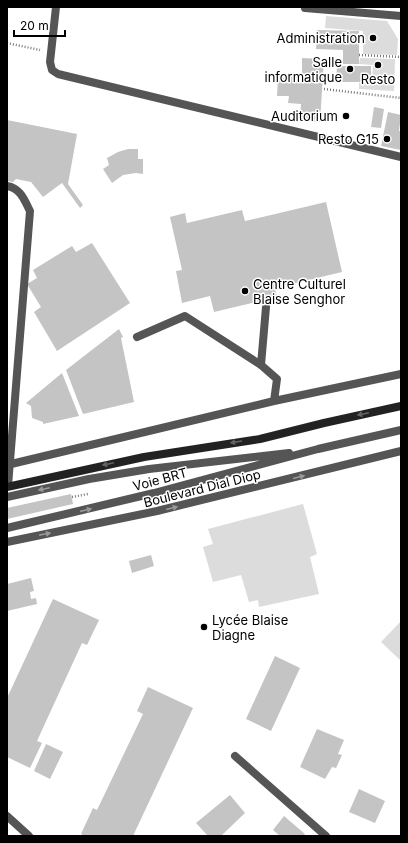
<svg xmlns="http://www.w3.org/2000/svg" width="408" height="843" font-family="Inter,sans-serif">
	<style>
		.green { fill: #dcdcdc }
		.building { fill: #c4c4c4 }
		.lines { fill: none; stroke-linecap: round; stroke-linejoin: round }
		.path { stroke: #777; stroke-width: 2.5; stroke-dasharray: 1 2; stroke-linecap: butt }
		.service { stroke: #555; stroke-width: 8 }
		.minor { stroke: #555; stroke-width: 8 }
		.tertiary { stroke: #555; stroke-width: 8 }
		.secondary { stroke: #222; stroke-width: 8 }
		.oneway { fill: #646464 }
		.oneway2 { fill: #999 }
		.poi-dot { fill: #000; stroke: #fff; stroke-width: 1.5 }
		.labels { text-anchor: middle; stroke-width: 3; stroke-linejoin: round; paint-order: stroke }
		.poi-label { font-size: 13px; fill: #000; stroke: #fff; text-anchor: end }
		.street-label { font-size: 13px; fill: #000; stroke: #fff }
	</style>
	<rect width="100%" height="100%" fill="#fff"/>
	<path class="green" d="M326,16l61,5 11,18 -1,16 -34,-1v-23l-38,-3z
		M360,58l35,1 -1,32 -35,-2v-6h13l1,-18 -14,-1z
		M303,504l14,50 -7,3 9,37 -60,13 -1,-7 -9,2 -8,-27 -28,7 -10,-35 10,-3 -5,-15z
		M401,621v40l-20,-19z"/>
	<path class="building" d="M317,30l42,1v33h-16v-14l-27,-1z
		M302,58l22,1 -4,63 -20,-1 1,-17 -13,-1 1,-7h-12l1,-18 12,1v-6l12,1z
		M337,66h34v16h-35z
		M374,107l10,2 -3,19 -10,-1z
		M388,112l13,3 -2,16h2v19l-20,-4z
		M7,120l70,14 -9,50 15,21 -3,3 -18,-25 -19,14 -12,-15 -15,-3 -3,3 -6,-1z
		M128,149h10v10h5v15l-7,-1 -13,2 -11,8 -9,-14 6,-4 -2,-7 11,-6z
		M326,202l16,70 -67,16 2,9 -63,15 -4,-16 -28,7 -6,-32 6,-1 -12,-53 15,-4 2,10 55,-13 3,11z
		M92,243l38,60 -73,48 -23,-39 7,-5 -14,-23 10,-6 -4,-8 39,-24 4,6z
		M119,329l4,8 -2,1 13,64 -51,12 -17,-44z
		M62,373l17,43 -36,8v-2l-11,-4 -1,-12 -5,-3z
		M71,494l2,10 -66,15v-11z
		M151,555l3,11 -22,7 -3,-12z
		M31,578l3,13 -4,1 1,7 5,-1 1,6 -30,7v-27z
		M53,599l46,21 -12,25 -5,-2 -45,98 5,2 -12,25 -23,-11v-59z
		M275,656l25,12 -29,63 -25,-12z
		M148,687l45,21 -60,128h-49l-3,-2 12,-26 4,2 46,-96 -6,-3z
		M317,729l27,11 -6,14 4,1 -6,13 -4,-1 -7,12 -25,-12z
		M46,744l17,8 -13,27 -16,-8z
		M359,789l26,12 -10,22 -26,-11z
		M230,795l15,18 -24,23h-13l-12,-13z
		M284,816l21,18 -2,2h-23l-7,-6z"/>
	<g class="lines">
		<path class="path" d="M7,43l33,7
			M359,55l42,2
			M324,89l77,9
			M72,497l16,-3"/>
		<path class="service" d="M56,7l-6,55 2,8 6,4 343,83
			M305,8l96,8
			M7,186c13,2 17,13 23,25l-22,275
			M137,337l48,-21 76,49 16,14 -3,22
			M261,365l5,-58
			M7,465l267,-64 127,-27
			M7,497l82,-18 60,-10 140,-16
			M7,528l147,-35 164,-44 83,-19"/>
		<path class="minor" d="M235,756l91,80
			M7,816l22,20"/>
		<path class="tertiary" d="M7,542l150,-31 244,-60"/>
		<path class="secondary" d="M7,487l137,-30 116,-18 64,-16 77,-17"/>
	</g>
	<defs><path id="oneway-solid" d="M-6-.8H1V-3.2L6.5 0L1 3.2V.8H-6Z"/></defs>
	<g class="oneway">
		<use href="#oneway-solid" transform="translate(363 414) rotate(168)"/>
		<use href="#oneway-solid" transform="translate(236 442) rotate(171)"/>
		<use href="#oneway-solid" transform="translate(108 464) rotate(168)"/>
	</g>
	<g class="oneway2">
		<use href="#oneway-solid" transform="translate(299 477) rotate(-14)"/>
		<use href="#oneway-solid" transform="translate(44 489) rotate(168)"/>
		<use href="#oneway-solid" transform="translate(172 508) rotate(-14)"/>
		<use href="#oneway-solid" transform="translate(86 510) rotate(-13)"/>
		<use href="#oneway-solid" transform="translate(45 534) rotate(-11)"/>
	</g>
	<g class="poi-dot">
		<circle cx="373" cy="38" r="4"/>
		<circle cx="378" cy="65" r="4"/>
		<circle cx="350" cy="69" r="4"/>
		<circle cx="346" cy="116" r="4"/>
		<circle cx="387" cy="139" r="4"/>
		<circle cx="245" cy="291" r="4"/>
		<circle cx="204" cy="627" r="4"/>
	</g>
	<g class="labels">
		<g class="poi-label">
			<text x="365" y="43">Administration</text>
			<text x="342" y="67">Salle<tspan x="342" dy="15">informatique</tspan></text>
			<text x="378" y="84" text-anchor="middle">Resto</text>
			<text x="338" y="121">Auditorium</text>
			<text x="379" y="144">Resto G15</text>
			<text x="253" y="289" text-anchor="start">Centre Culturel<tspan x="253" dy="15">Blaise Senghor</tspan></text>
			<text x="212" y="625" text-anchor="start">Lycée Blaise<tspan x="212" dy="15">Diagne</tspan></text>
		</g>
		<g class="street-label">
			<text transform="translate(160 479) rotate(-15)" y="5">Voie BRT</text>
			<text transform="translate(202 488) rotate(-14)" y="5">Boulevard Dial Diop</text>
		</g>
	</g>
	<rect width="408" height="843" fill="none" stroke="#000000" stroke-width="16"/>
	<path d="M14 30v6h51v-6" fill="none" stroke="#000000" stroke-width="2"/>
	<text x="20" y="30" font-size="12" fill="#000000" stroke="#ffffff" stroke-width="3" paint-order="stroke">20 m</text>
</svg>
